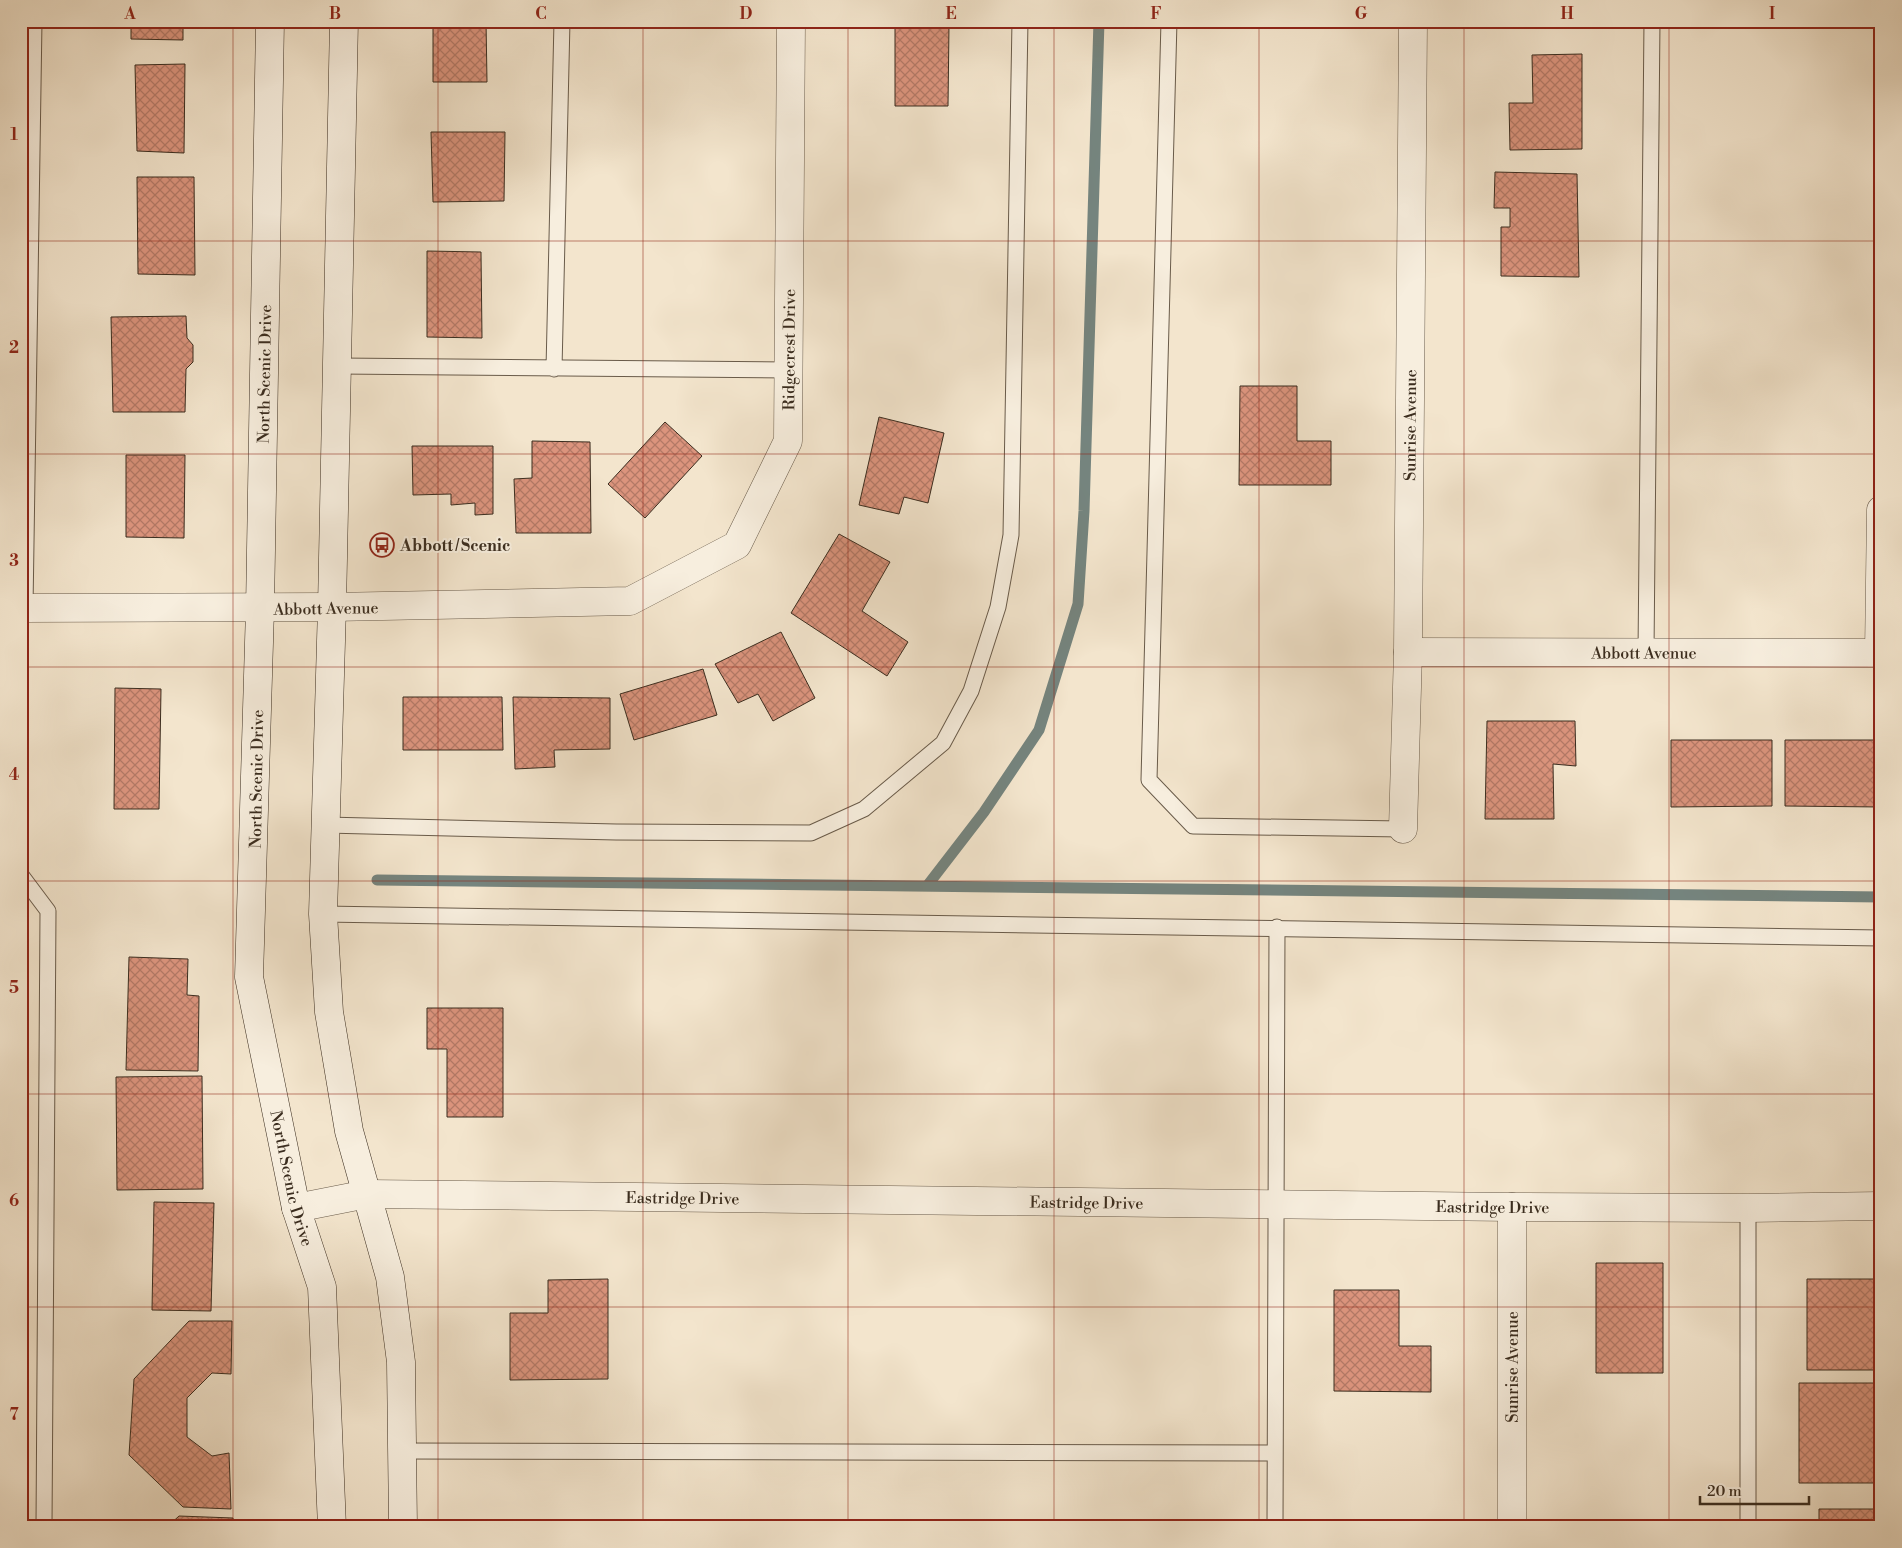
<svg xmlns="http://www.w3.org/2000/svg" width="1902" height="1548" font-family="'Libre Bodoni',serif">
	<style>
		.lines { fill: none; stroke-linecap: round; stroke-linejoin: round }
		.stream { stroke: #75847e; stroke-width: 11 }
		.building { fill: url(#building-cross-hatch); stroke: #3b2d1f }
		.service-casing { stroke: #695b4a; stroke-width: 17 }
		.minor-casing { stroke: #695b4a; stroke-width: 29 }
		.tertiary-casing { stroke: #695b4a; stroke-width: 29 }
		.secondary-casing { stroke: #3b2d1f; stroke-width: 29 }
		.service { stroke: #f7eede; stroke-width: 15 }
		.minor { stroke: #f7eede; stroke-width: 28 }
		.tertiary { stroke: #f7eede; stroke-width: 28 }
		.secondary { stroke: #f7eede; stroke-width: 28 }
		.grid { fill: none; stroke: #8f2418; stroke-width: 1; stroke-opacity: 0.55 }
		.labels { text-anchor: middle; stroke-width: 4; stroke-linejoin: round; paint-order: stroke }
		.street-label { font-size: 16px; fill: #3b2d1f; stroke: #f7eede }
		.poi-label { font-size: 16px; font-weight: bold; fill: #3b2d1f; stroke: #f7eede; text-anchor: start }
		.neatline { fill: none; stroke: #8f2418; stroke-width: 2 }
		.grid-label { font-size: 16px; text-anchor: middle; font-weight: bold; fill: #8f2418 }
	</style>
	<defs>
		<pattern id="building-cross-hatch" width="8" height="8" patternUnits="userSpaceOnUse" patternTransform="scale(1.25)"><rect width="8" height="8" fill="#db947d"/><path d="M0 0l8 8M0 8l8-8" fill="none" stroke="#b37966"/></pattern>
	</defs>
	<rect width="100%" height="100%" fill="#f3e5cd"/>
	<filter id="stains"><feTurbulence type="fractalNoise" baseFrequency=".004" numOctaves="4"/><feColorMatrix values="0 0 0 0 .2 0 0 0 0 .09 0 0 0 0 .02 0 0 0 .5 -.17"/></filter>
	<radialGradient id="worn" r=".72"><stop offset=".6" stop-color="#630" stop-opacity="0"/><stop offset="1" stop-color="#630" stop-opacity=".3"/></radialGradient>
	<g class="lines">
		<path class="stream" d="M377,880l1504,17
			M927,886l57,-74 55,-82 39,-126 6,-93 15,-490"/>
	</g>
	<path class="building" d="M131,21h52v19l-52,-1z
		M433,21h53l1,61h-54z
		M895,24l54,1 -1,81h-53z
		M1582,54v95l-72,1 -1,-47h24l-1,-48z
		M185,64l-1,89 -47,-2 -2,-86z
		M431,132h74l-1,69 -71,1z
		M1495,172l82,2 2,103 -78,-1v-49h9v-19h-16z
		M137,177h57l1,98 -57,-1z
		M427,251l54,1 1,86 -55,-1z
		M186,316l1,22 6,7v17l-7,7 -1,43h-72l-2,-95z
		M1240,386h57v55h34v44h-92z
		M879,417l65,16 -16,70 -24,-6 -5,17 -40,-9z
		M665,422l37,34 -57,62 -37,-34z
		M532,441l58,1 1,91h-75l-2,-54 18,-1z
		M412,446h81v68l-18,1v-12l-24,2v-11l-38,1z
		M126,455h59l-1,83 -58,-1z
		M839,534l51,28 -28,49 46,31 -21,34 -96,-63z
		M781,632l34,66 -42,23 -15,-27 -20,9 -23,-39z
		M703,669l14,46 -83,25 -14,-46z
		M115,688l46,1 -2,120h-45z
		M403,697h99l1,53h-100z
		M513,697l97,1v51l-56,1 1,17 -40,2z
		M1487,721h88l1,45 -23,-2 1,55h-69z
		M1671,740h101v66l-101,1z
		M1785,740h96v67l-96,-1z
		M129,957l59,2 -1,36 12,1 -1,75 -72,-1z
		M427,1008h76v109h-56v-68h-20z
		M202,1076l1,113 -86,1 -1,-113z
		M154,1202l60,1 -3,108 -59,-1z
		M1596,1263h67v110h-67z
		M608,1279v100l-98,1v-67h38v-33z
		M1807,1279h74v91h-74z
		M1334,1290h65v56h32v46l-97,-1z
		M189,1321h43l-1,53 -19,-1 -25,25v39l25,19 17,-3 2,56 -48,-2 -54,-52 5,-76z
		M1799,1383h82v100h-82z
		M1819,1509h62v18h-62z
		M179,1516l54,2v9h-66z"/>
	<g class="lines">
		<g class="service-casing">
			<path id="service" d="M1169,21l-20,759 44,46 210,3
				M338,366l451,4
				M554,369l8,-348
				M25,608l9,-587
				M1646,653l6,-632
				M326,825l290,7 195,1 53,-24 79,-66 28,-52 27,-84 13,-72 9,-514
				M21,875l27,36 -4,616
				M323,914l1558,24
				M1748,1208v319
				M402,1451l873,2
				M1275,1527l2,-600"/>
		</g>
		<g class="minor-casing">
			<g id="minor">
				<path id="s1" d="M332,607l298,-6 107,-56 51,-104 3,-420"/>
				<path id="s2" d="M1408,652l473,1"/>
				<path d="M1879,653l2,-143"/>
				<path id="s3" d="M1403,829l5,-177 5,-631"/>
				<path id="s4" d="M296,1208l71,-14 1145,13 236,1 133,-2"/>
				<path d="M1512,1527v-320"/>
			</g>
		</g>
		<g class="tertiary-casing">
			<path id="tertiary" d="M21,608l311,-1"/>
		</g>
		<g class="secondary-casing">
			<g id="secondary">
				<path id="s5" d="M270,21l-10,588 -11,368 47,231 26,79 10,240"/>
				<path d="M344,21l-12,586 -9,307 6,98 20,119 41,146 11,85 2,165"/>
			</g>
		</g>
		<use href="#service" class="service"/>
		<use href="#minor" class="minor"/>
		<use href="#tertiary" class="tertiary"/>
		<use href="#secondary" class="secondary"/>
	</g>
	<path class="grid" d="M233,21v1506M438,21v1506M643,21v1506M848,21v1506M1054,21v1506M1259,21v1506M1464,21v1506M1669,21v1506M21,241h1860M21,454h1860M21,667h1860M21,881h1860M21,1094h1860M21,1307h1860"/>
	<defs>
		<g id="bus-ring" transform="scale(1.25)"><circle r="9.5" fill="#f7eede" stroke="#8f2418" stroke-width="1.5"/><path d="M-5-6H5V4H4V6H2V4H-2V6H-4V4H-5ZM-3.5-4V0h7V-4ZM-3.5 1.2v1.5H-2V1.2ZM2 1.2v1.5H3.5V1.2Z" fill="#8f2418"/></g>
	</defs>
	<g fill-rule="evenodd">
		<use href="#bus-ring" x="382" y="545"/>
	</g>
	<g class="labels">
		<g class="street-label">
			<text dy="6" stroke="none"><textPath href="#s1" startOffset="626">Ridgecrest Drive</textPath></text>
			<text transform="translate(264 374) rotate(-89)" y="6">North Scenic Drive</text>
			<text dy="6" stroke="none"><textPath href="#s3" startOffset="404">Sunrise Avenue</textPath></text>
			<text transform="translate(326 608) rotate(-1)" y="6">Abbott Avenue</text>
			<text dy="6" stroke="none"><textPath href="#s2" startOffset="236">Abbott Avenue</textPath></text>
			<text transform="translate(256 779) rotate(-89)" y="6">North Scenic Drive</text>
			<text dy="6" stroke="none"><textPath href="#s5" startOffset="1162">North Scenic Drive</textPath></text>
			<text dy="6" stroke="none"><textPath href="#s4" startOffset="388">Eastridge Drive</textPath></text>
			<text dy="6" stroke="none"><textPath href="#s4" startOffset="792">Eastridge Drive</textPath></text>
			<text dy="6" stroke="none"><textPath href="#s4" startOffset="1198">Eastridge Drive</textPath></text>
			<text transform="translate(1512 1367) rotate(-90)" y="6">Sunrise Avenue</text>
		</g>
		<g class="poi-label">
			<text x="400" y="551">Abbott / Scenic</text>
		</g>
	</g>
	<rect width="1902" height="1548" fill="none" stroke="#f3e5cd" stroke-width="55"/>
	<path d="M1700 1496v8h109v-8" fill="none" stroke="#3b2d1f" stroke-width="2.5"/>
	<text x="1707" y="1496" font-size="15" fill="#3b2d1f" stroke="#f7eede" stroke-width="4" paint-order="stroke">20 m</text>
	<rect x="28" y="28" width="1846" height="1492" class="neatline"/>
	<g class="grid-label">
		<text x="130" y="19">A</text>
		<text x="335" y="19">B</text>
		<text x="541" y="19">C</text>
		<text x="746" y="19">D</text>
		<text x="951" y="19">E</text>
		<text x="1156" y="19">F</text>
		<text x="1361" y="19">G</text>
		<text x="1567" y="19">H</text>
		<text x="1772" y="19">I</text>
		<text x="14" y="140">1</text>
		<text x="14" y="353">2</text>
		<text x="14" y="566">3</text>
		<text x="14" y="780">4</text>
		<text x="14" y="993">5</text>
		<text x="14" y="1206">6</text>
		<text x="14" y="1420">7</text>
	</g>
	<rect width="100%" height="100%" filter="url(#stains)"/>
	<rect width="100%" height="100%" fill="url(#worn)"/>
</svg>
